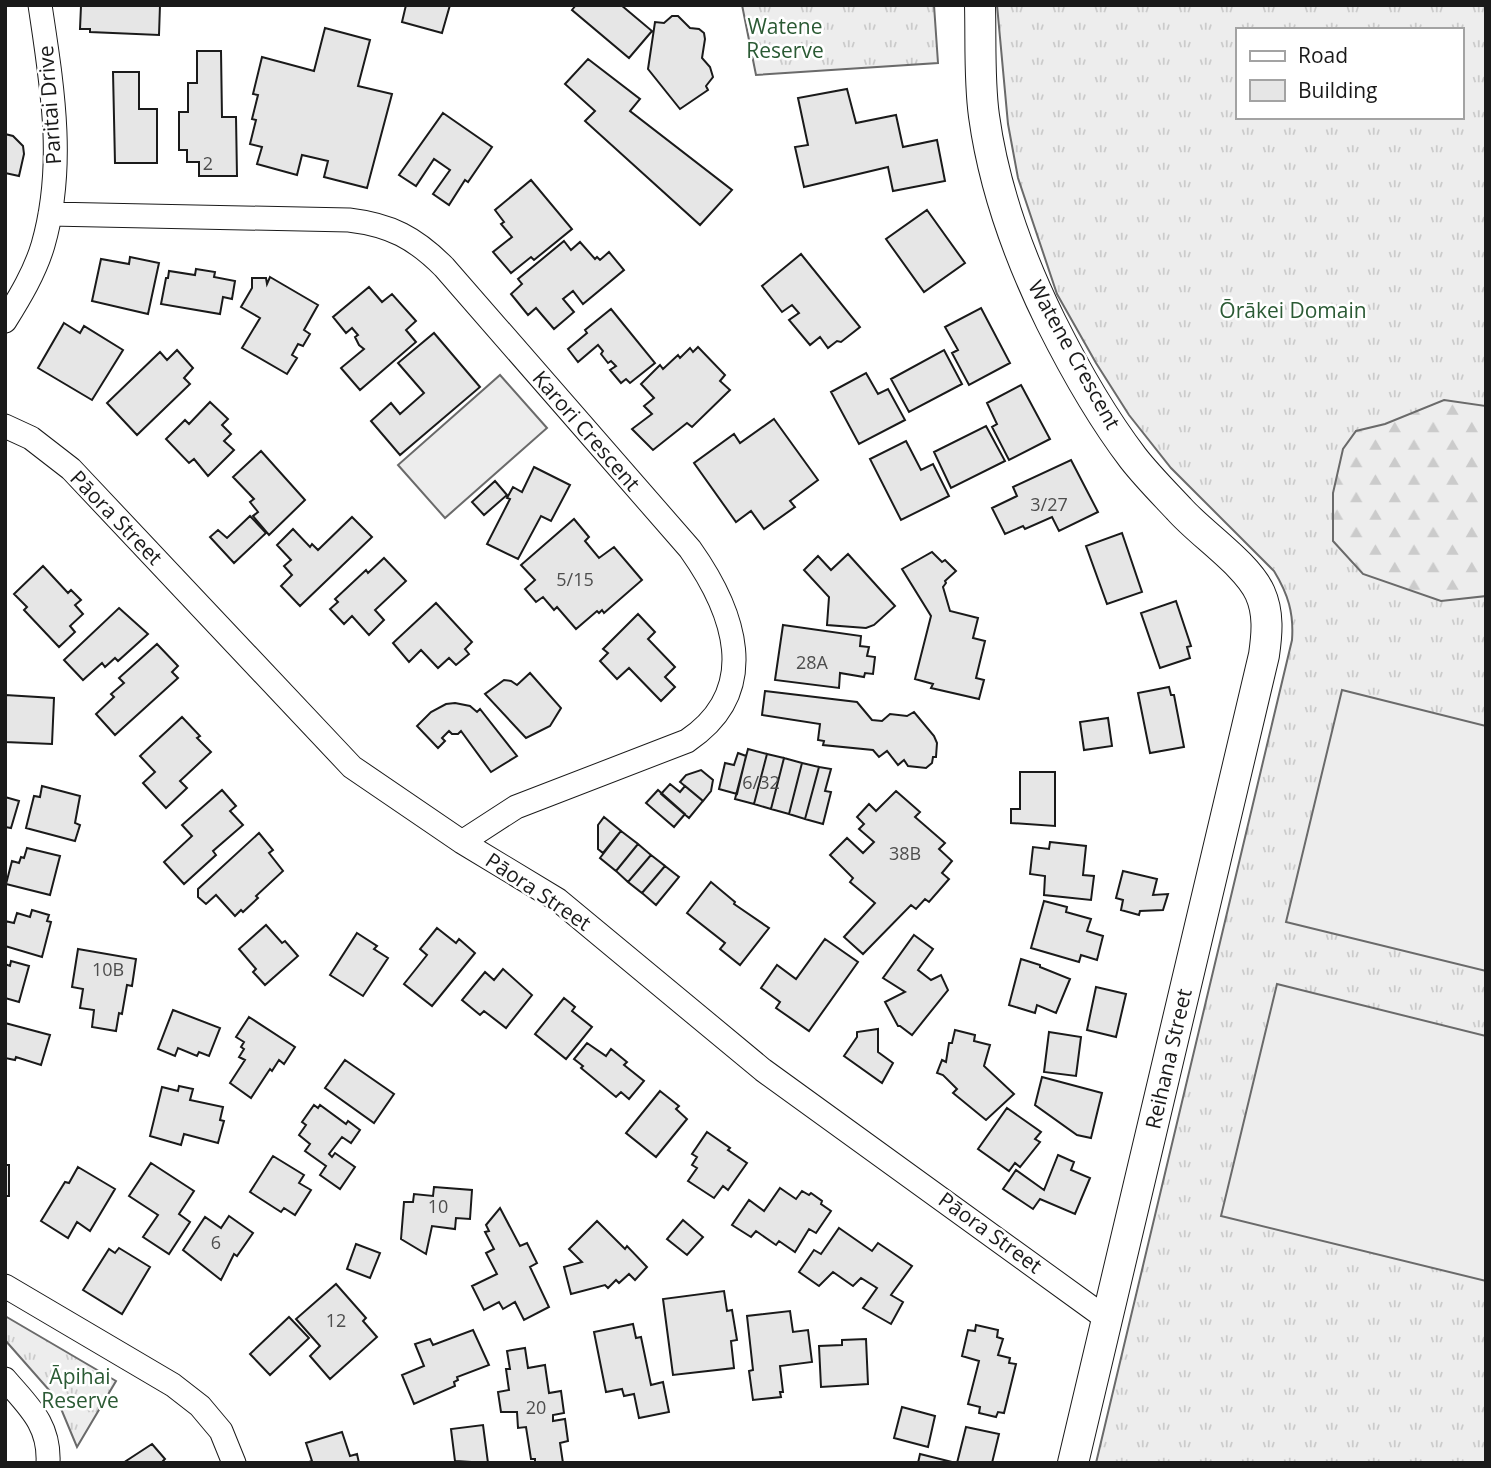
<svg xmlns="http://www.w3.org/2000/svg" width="1491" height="1468" font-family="'Open Sans',sans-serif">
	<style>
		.grass { fill: url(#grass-tufts); stroke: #6a6a6a; stroke-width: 2; fill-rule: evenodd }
		.forest { fill: url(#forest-firs); stroke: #6a6a6a; stroke-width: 2 }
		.pitch { fill: #ededed; stroke: #6a6a6a; stroke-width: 2 }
		.building { fill: #e6e6e6; stroke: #1a1a1a; stroke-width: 2 }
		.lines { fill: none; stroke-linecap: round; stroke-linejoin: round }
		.minor-casing { stroke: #1a1a1a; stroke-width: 25 }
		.tertiary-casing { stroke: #1a1a1a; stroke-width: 32 }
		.minor { stroke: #fff; stroke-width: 23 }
		.tertiary { stroke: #fff; stroke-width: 30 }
		.labels { text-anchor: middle; stroke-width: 5; stroke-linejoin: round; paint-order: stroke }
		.number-label { font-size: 18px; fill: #4d4d4d }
		.park-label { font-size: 21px; fill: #2b5a34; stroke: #fff }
		.street-label { font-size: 21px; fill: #1a1a1a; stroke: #fff }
	</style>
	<defs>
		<pattern id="grass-tufts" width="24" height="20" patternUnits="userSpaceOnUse" patternTransform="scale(1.75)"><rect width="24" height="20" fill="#ededed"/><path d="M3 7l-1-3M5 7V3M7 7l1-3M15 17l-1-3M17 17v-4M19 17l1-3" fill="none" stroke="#cbcbcb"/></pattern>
		<pattern id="forest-firs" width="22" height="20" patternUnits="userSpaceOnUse" patternTransform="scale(1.75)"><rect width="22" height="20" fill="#ededed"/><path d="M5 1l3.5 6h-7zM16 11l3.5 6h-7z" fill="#cbcbcb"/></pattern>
	</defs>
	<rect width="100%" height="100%" fill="#fff"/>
	<path class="grass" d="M742,5h192l4,58 -182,12z
		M997,5h489v1458h-390l196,-823c2,-27 -4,-46 -18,-69l-103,-103 -42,-53 -33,-52 -39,-69 -39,-116 -10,-54zM1237,30h224v87h-224z
		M5,1316l111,65 -39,66 -20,-48 -52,-59z"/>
	<path class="forest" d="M1444,400l42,6v190l-45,5 -78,-27 -30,-33v-48l10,-44 13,-18 29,-7z"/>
	<path class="pitch" d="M500,375l47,53 -102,90 -47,-53z
		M1342,690l144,36v245l-200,-49z
		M1277,984l209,52v245l-265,-65z"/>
	<path class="building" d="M92,5h68l-1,30 -69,-3v-3h-10l1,-23z
		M406,5h44l-8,28 -40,-11z
		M576,5h45l31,26 -23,27 -57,-48z
		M672,16h6l12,12 9,1 5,4 1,6 -3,19 8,9 3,10 -7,9 2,4 -28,19 -32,-40 7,-47 9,1z
		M325,28l45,12 -12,46 34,8 -25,94 -43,-11 4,-16 -26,-6 -5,20 -40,-11 5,-17 -12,-3 6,-24 -4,-1 6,-24 -5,-1 9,-37 52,14z
		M197,51h24l1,66h14l1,59h-38v-14h-12v-12h-8v-38h9v-29h9z
		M588,59l52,40 -10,12 102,79 -32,35 -115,-104 10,-10 -30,-27z
		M113,72h26v37h18v54h-42z
		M847,89l9,34 40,-8 7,32 34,-7 8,41 -52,10 -5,-24 -84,20 -9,-40 13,-2 -10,-47z
		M443,113l49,34 -24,35 -3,-2 -16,25 -16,-11 17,-24 -16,-11 -18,27 -17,-11z
		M5,134l8,2 10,10 1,8 -5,22 -14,-3z
		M531,180l41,49 -38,31 -3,-3 -20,16 -18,-21 19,-15 -11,-13 3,-2 -9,-12z
		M927,210l38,53 -41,29 -38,-53z
		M564,241l7,9 9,-8 15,17 2,-2 3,3 9,-8 15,18 -41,34 -10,-13 -10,8 11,13 -20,17 -18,-21 -8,7 -17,-21 11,-10 -4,-5z
		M801,254l59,73 -19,15 -4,-1 -9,7 -8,-11 -10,8 -21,-25 10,-7 -7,-8 -10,7 -20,-26z
		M130,257l29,6 -11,51 -56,-13 9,-42 28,5z
		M196,269l19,3 -1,5 21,4 -3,18 -9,-2 -3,17 -59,-10 5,-26h2l1,-7 26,4z
		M270,277l48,28 -14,25 6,4 -7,12 -5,-2 -6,11 5,3 -10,16 -45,-26 18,-30 -19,-11 11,-19v-10h14l1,6z
		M369,287l13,15 10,-8 24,27 -10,9 10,12 -56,48 -19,-22 23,-19 -5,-4 -4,-8 3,-2 -6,-7 -6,5 -13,-16z
		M981,308l29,55 -41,22 -17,-32 6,-3 -13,-23z
		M611,309l44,54 -25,20 -4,-4 -5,4 -11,-13 6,-4 -5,-5 -3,2 -7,-9 2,-3 -5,-6 -20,17 -10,-13 19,-16 -2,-3z
		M64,323l16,10 4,-7 39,24 -31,50 -54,-32z
		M434,333l46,54 -80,68 -29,-34 20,-18 9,11 24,-21 -26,-30z
		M698,347l27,28 -5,6 10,9 -38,37 -5,-4 -34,27 -21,-21 20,-15 -8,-8 10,-8 -13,-14 19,-19 3,4 15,-14 2,3 10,-10 3,4z
		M177,350l16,18 -9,10 6,6 -53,51 -30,-32 53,-51 7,8z
		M944,350l18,34 -53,28 -18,-33z
		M866,373l12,21 10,-5 17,31 -46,24 -28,-52z
		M1021,385l29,54 -41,21 -17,-33 5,-3 -10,-21z
		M210,402l18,17 -6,6 9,9 -7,7 10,9 -26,26 -14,-17 -5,4 -23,-24 19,-19 4,4z
		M774,419l44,61 -28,21 5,6 -31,22 -13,-18 -15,11 -42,-59 40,-29 6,9z
		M986,426l19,35 -54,27 -17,-36z
		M906,441l15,29 12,-6 16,32 -48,24 -31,-61z
		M261,451l44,49 -36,35 -16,-19 5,-4 -8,-10 4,-3 -21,-22z
		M1071,460l27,52 -39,19 -7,-14 -27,12 -2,-3 -18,8 -13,-26 25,-12 -4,-9z
		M534,467l36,18 -19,36 -10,-5 -23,43 -31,-15 23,-45 -3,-1 6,-11 9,5z
		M495,481l12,14 -23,20 -12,-13z
		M250,516l16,17 -32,30 -24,-26 8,-7 9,8z
		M352,517l20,20 -72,69 -19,-20 11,-11 -8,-9 7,-6 -14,-15 16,-16 17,18 2,-3 6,6z
		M574,519l15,18 -4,4 14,17 15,-11 28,33 -38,33 -2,-3 -3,3 -2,-2 -21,18 -19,-22 -3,3 -11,-13 -7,5 -11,-13 10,-9 -14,-15z
		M1122,533l20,59 -35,12 -21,-58z
		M932,552l10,10 3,-2 11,11 -11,10 1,2 -3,4 7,24 28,7 -5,20 12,3 -9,37 8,2 -5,19 -48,-11 2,-4 -18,-5 16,-63 -29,-47z
		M848,554l47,52 -21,19 -8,3 -39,-3 2,-28 -25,-27 14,-14 13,14z
		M384,558l22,23 -31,29 9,10 -15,15 -17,-19 -8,8 -14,-15 8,-7 -3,-3 31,-29 2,3z
		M43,566l25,27 3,-3 10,10 -6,5 8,9 -13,12 5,6 -16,15 -35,-37 3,-3 -13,-13z
		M1176,601l15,45 -4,1 3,11 -30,10 -19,-55z
		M436,603l36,39 -7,7 4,5 -13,11 -7,-7 -11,10 -17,-18 -12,12 -16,-19z
		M119,608l29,26 -30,27 -3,-3 -10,9 -3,-4 -19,17 -19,-20z
		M638,614l17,18 -7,7 27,28 -10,10 10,10 -14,14 -32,-33 -12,11 -17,-18 8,-8 -5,-4z
		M783,625l78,11 -1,10 9,1 -2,9 8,1 -2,17 -8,-1 -1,4 -24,-4 -1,15 -64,-8z
		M157,644l21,22 -6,6 6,6 -63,57 -19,-21 18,-17 -3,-3 13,-11 -5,-5z
		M530,673l31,35 -11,18 -24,12 -41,-44 19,-14 7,1 6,4z
		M1169,687l2,8h3l10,52 -34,6 -12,-60z
		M765,691l92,11 15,18 10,1 8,-7 17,2 7,-4 20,24 3,7 -1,14h-3l-1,6 -6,5 -18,-2 -4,-6 -6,5 -11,-14 -8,6 -6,-7 -50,-5 1,-4 -6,-1 2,-16 -58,-9z
		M5,695l49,3 -2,46 -47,-2z
		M455,703l15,3 7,6 3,-3 37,47 -26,16 -30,-41 -3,3h-6l-3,-3 -7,7 3,3 -7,7 -21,-22 14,-14 15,-8z
		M182,717l18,19 -3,2 14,14 -31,29 7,7 -21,20 -23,-25 12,-11 -15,-16z
		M1108,718l4,28 -28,4 -4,-28z
		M748,749l19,5 -13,50 -19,-5z
		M738,753l8,3 -9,38 -18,-5 6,-26 9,2z
		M767,754l17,4 -13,51 -17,-5z
		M784,758l18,5 -13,51 -18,-5z
		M802,763l17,4 -14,52 -16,-5z
		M819,767l12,2 -6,22 6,1 -8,32 -18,-5z
		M701,770l12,10 -2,11 -8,10 -23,-19 6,-7z
		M1020,772h35v54l-44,-3v-14h9z
		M670,784l10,8 5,-6 18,15 -14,17 -28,-24z
		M42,786l38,10 -5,27 5,2 -5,16 -49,-13 8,-32 6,1z
		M222,790l14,16 -6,5 13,14 -30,26 3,4 -32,29 -20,-22 28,-26 -10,-11z
		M658,790l27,24 -11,13 -28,-24z
		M896,791l24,21 -5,5 30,26 -6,6 13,12 -10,12 7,6 -20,23 -4,-3 -9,10 -5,-4 -48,49 -19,-17 31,-34 -25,-21 3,-4 -23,-23 17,-17 16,15 11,-11 -15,-13 5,-5 -7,-7 12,-13 7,7z
		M5,797l14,4 -8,27 -6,-1z
		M604,817l17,14 -18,22 -5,-4v-24z
		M621,831l17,13 -22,27 -16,-13z
		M259,833l14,17 -4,3 14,18 -27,25 2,2 -15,14 -2,-2 -6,6 -19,-21 -10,9 -8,-7v-8z
		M1050,842l36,4 -3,29 11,1 -3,24 -47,-5 1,-19 -15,-2 3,-27 16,2z
		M638,844l13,11 -23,27 -12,-11z
		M27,848l33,8 -10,39 -44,-11 6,-23 7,2 2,-6 3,1z
		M651,855l14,11 -23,27 -14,-11z
		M665,866l14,11 -23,28 -14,-12z
		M1123,871l34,8 -4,16 15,-1 -5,16 -23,1 -1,4 -18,-5 2,-10 -7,-2z
		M711,882l24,20 -1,2 35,24 -29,37 -20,-16 5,-6 -38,-30z
		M1044,901l23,6 -1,5 25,7 -4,12 16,5 -6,24 -16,-5 -2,7 -48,-14z
		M32,910l17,5 -2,6 4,1 -9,35 -37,-11v-25l9,2 3,-10 13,4z
		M266,925l16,18 3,-2 13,15 -33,29 -12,-13 3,-3 -17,-20z
		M437,928l19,15 3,-4 16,14 -43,53 -28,-22 23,-29 -7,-6z
		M357,933l20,13 -3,3 14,9 -25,38 -33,-21z
		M914,935l19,14 -15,21 13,10 10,-5 7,15 -36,45 -12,-9h-2l-13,-24 20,-10 -22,-14z
		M825,939l33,23 -49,69 -33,-23 4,-6 -19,-14 16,-23 19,14z
		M78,949l58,10 -4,27 -5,-1 -5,29 -3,-1 -3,18 -24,-4 2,-17 -14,-2 3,-19 -11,-2z
		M1021,959l19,6v2l30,12 -14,34 -19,-8 -2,8 -26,-8z
		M11,961l18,5 -10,36 -14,-4v-34l5,2z
		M503,969l29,26 -26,33 -22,-17 -4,4 -18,-15 23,-28 9,8z
		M1096,987l30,7 -10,43 -29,-7z
		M564,998l11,9 -3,4 20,16 -26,32 -31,-25z
		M173,1010l47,18 -11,28 -10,-4 -2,4 -19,-8 -3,8 -17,-7z
		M249,1017l46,30 -11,17 -5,-4 -7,11 -2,-2 -19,29 -21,-15 15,-23 -6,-3 5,-8 -3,-2 3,-5 -8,-5z
		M5,1023l45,12 -9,30 -25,-8 -1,3 -10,-2z
		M878,1029v23l15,11 -11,20 -38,-27 13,-19v-5z
		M955,1030l20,5 -1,6 16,4 -6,21 30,28 -28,26 -33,-27 4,-4 -14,-14 -6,-2 5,-13 4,2 3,-19h3z
		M1049,1032l32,5 -5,39 -32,-4z
		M587,1043l19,13 5,-7 16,13 -3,3 20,16 -15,18 -8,-7 -5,5 -35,-29 2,-2 -9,-7z
		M345,1060l49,34 -20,29 -49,-35z
		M1042,1077l60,16 -11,45 -14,-3 -42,-30z
		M179,1086l14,3 -3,11 33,7 -3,13 4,1 -6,22 -34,-9 -3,11 -31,-9 12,-49 16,4z
		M660,1091l19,15 -3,3 11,10 -31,38 -30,-24z
		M314,1105l4,3 2,-3 26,19 2,-3 12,9 -9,13 -9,-6 -13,17 3,3 3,-4 20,14 -15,22 -20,-14 6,-9 -21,-15 5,-7 -11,-9 7,-10 -4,-3z
		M1007,1108l34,24 -6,7 5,3 -20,25 -5,-4 -6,8 -31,-22z
		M707,1132l23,16 -2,2 19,13 -19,27 -5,-4 -9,12 -26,-17 9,-13 -5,-3 5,-8 -5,-3z
		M1058,1155l16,7 -3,8 19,8 -15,36 -35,-15 -7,10 -30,-20 13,-19 28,20z
		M273,1156l31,19 -5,8 12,7 -16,25 -11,-7 -3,4 -31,-20z
		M151,1163l43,28 -15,23 11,8 -21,32 -26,-17 15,-22 -29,-19z
		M5,1165h4v31h-4z
		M78,1167l37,22 -25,42 -13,-9 -9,16 -27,-17 24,-39 4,1z
		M434,1187l38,3 -2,29 -14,-1 -1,11 -23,-3 -6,28 -25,-15 3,-37h9l1,-8 19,2z
		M780,1188l16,11 6,-8 7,4 2,-2 11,8 -1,3 10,7 -15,22 -7,-4 -14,23 -16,-11 -3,4 -20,-14 -5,6 -19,-12 17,-25 15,11z
		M500,1208l20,38 7,-3 10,20 -7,4 19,40 -25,13 -9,-18 -12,7 -4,-7 -15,8 -12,-24 25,-12 -11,-21 8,-4 -9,-17 4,-1 -3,-6z
		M229,1216l24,17 -16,23 -3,-2 -13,26 -38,-30 22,-33 16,11z
		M683,1220l20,17 -16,18 -20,-16z
		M597,1221l28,28 2,-3 20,21 -12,13 -6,-6 -10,9 -3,-3 -8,8 -3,-3 -34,9 -7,-27 18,-5 -13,-13z
		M839,1228l33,23 6,-8 34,23 -21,29 12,7 -12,22 -28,-16 14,-20 -16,-10 -8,8 -20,-14 -14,14 -20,-14 15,-22 7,4z
		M356,1244l24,9 -10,25 -23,-9z
		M119,1248l31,19 -28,47 -39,-24 26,-41 6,4z
		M336,1284l30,34 -3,3 14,16 -47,42 -20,-23 10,-10 -24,-27z
		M724,1291l3,20 5,-1 5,30 -6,1 3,27 -61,7 -10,-76z
		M790,1311l3,21 15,-2 4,32 -32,4 3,26h-3l1,5 -28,3 -4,-29 4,-1 -6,-54z
		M289,1317l20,21 -39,37 -20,-21z
		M633,1324l3,14 5,-1 10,48 12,-3 6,30 -30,6 -5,-24 -10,2 -2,-7 -16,3 -12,-60z
		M976,1325l22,5 -1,7 6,2 -5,16 12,3 -1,5 7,1 -12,49 -6,-1 -2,5 -17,-4 1,-6 -12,-3 11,-43 -17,-5 6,-26 7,1z
		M473,1330l16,35 -32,12 1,3 -4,2 1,4 -41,18 -12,-29 22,-9 -9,-22 15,-5 3,6z
		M866,1339l2,45 -47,3 -2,-41 23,-1v-5z
		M525,1348l3,20 17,-3 4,28 12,-2 3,22 -11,2v6l12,-2 3,22 -8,2 3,20h-28v-4h-4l-5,-32 -8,1 -1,-16h-16l-3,-20 11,-2 -3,-21h4l-3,-18z
		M902,1407l33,9 -7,31 -34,-9z
		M483,1425l5,38 -33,-2 -4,-32z
		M966,1427l33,7 -7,29h-35z
		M342,1432l8,24 7,-2 2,9h-53l6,-2 -6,-18z
		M152,1444l13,15 -4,4h-38z
		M920,1454l36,9h-38z"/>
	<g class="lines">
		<g class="minor-casing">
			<path id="minor" d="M50,214l299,6c42,5 66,18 95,47l246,282c44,62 73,141 -3,192l-171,66 -54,35
				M5,321c15,-24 30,-49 38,-76 23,-80 9,-160 -3,-240
				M5,426l26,12 40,31 281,298 110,75 96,58 205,170 344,249
				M5,1286l168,99 27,21 21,25 13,32
				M5,1379c23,27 45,45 43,84"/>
		</g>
		<g class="tertiary-casing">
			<path id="tertiary" d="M980,5c1,37 -1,75 4,111 10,73 35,141 67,206 24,48 50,94 82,136 14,18 31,35 46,51 22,25 68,55 81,84 9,20 7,41 4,62l-191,808"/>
		</g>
		<use href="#minor" class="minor"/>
		<use href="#tertiary" class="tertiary"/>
	</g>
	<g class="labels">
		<g class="number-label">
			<text x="208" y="170">2</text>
			<text x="1049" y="511">3/27</text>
			<text x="575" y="586">5/15</text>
			<text x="812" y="669">28A</text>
			<text x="761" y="789">6/32</text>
			<text x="905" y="860">38B</text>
			<text x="108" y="976">10B</text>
			<text x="438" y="1213">10</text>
			<text x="216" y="1249">6</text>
			<text x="336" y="1327">12</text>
			<text x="536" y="1414">20</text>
		</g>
		<g class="park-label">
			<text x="785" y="34">Watene<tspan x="785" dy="24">Reserve</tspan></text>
			<text x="1293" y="318">Ōrākei Domain</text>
			<text x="80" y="1384">Āpihai<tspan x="80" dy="24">Reserve</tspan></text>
		</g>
		<g class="street-label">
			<text transform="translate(50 105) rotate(-94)" y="7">Paritai Drive</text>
			<text transform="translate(1074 355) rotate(61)" y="7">Watene Crescent</text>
			<text transform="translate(586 431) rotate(49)" y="7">Karori Crescent</text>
			<text transform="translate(116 518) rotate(46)" y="7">Pāora Street</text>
			<text transform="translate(538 892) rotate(34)" y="7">Pāora Street</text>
			<text transform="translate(1169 1059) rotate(-77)" y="7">Reihana Street</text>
			<text transform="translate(990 1233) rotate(36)" y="7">Pāora Street</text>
		</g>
	</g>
	<rect width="1491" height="1468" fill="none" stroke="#1a1a1a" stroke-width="14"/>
	<rect x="1236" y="28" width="228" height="91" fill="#ffffff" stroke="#a3a3a3" stroke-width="2"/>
	<rect x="1250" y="51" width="35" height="10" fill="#ffffff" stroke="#a3a3a3" stroke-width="2"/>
	<text x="1298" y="63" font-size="21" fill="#1a1a1a">Road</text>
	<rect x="1250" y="80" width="35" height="21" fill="#e6e6e6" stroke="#a3a3a3" stroke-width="2"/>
	<text x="1298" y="98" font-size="21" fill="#1a1a1a">Building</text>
</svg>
